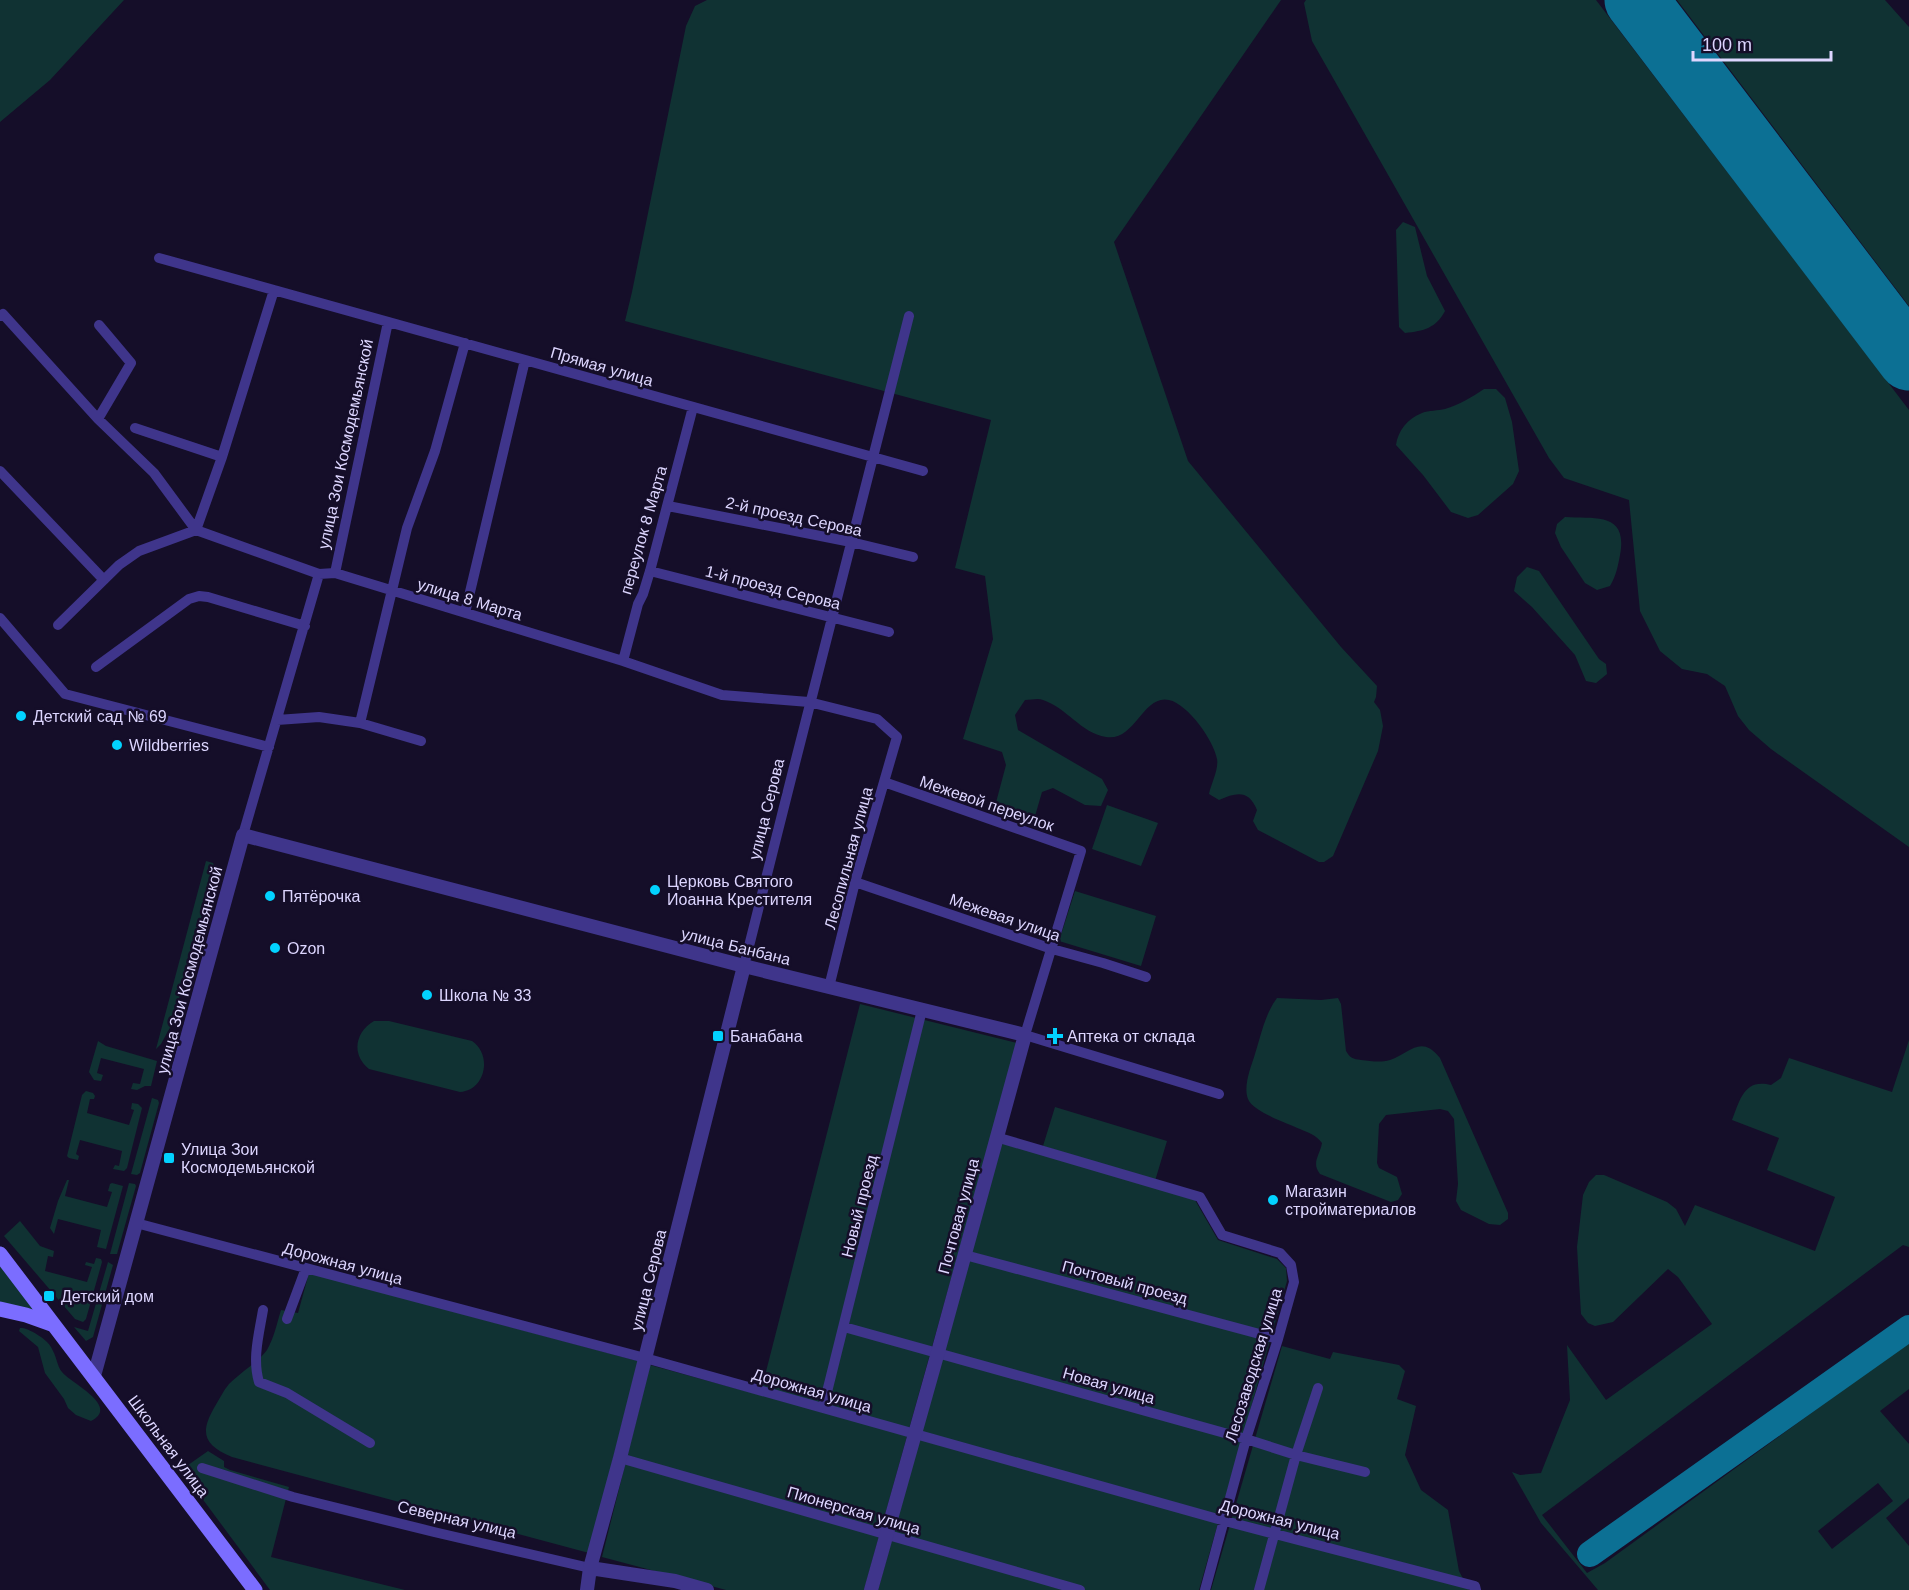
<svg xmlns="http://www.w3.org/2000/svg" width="1909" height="1590" font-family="Helvetica,sans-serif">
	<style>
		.green { fill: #103233; fill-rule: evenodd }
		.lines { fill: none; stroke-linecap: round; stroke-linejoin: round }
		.taxiway { stroke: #0c7094; stroke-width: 26 }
		.runway { stroke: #0c7094; stroke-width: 63 }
		.minor { stroke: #3f358b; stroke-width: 10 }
		.tertiary { stroke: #3f358b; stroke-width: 14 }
		.secondary { stroke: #7b6dff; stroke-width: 15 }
		.poi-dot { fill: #02d2ff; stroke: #150e29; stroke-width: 2 }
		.labels { text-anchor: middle; stroke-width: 5; stroke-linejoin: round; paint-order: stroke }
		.street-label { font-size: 16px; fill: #ddd6ff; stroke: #150e29 }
		.poi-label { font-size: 16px; fill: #ddd6ff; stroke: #150e29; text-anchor: start }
	</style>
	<rect width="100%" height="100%" fill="#150e29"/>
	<path class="green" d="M0,0h124l-74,80 -50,42z
		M707,0h574l-167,242 74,219 153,186 36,39 -1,11 -2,5 6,8 3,16 -5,25 -45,105 -9,6h-5l-61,-32 -5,-9 4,-11c-8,-20 -20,-18 -38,-10l-10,-6c2,-10 10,-25 8,-35 -3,-18 -29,-55 -48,-59 -26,-6 -34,42 -63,37 -25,-4 -39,-29 -63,-37 -5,-2 -12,0 -18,0l-10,15 3,15 84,49 6,11 -7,16 -16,-1 -32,-17 -11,4 -9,31 -39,-13 12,-45 -4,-13 -39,-13 30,-100 -8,-63 -30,-8 36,-148 -366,-99 7,-29 54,-266 9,-20z
		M1306,0h290l313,410v437l-138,-98 -22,-19 -11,-14 -13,-30 -18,-12 -25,-5 -22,-18 -20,-40 -11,-111 -65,-22 -15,-20 -237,-417 -8,-38z
		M1677,0h208l24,27v279z
		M1403,222l12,5 12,49 18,35c-9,17 -21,20 -40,22l-6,-6 -3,-97z
		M1484,389h12l9,9 7,24 7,49 -6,13 -35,31 -10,3 -17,-6 -28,-37 -27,-30c2,-14 11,-26 26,-32 7,-3 16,-2 23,-4 14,-4 27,-12 39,-20z
		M1565,517c31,2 63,-5 55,38 -2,11 -4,21 -10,31l-13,4 -12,-7 -24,-36 -6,-14 2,-9z
		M1527,567l12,4 60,88 7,5 1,10 -11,9 -10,-2 -11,-26 -43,-48 -18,-16 3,-14z
		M1107,805l51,18 -17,43 -49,-17z
		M206,861l7,2 2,4 -43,157 -11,20 -5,5z
		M1075,891l81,25 -15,50 -82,-25z
		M1277,998l44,2 17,-2 3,6 5,47c4,7 7,8 15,9 10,1 19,3 29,0 20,-7 31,-26 50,-2l68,155v6l-8,6 -11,-1 -28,-14 -5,-9 2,-17 -4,-65 -6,-8 -8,-2 -54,6 -7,9 -2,39 2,5 18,9 5,17 -4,6 -7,2 -71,-28c-9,-11 0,-19 2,-31 -6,-8 -13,-10 -22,-14 -13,-6 -47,-17 -52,-30 -5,-13 3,-32 7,-45 6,-19 10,-40 22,-56z
		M860,1004l157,39 -153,547h-138l-124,-33 48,-192 110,30z
		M374,1021h15l83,20c21,14 13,50 -12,51l-91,-23c-18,-14 -14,-37 5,-48z
		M1909,1040v207l-6,-2 -361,270 45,58 18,-10 304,-221v47l-29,22 29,33v54l-23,20 23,28v44h-311l-57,-67 -29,-51 8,3 21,-2 29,-73 -3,-55 39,55 106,-76 -34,-47 -10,-8 -55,53 -18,4 -7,-3 -7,-9 -4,-67 6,-52 6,-13 7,-7h8l63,27 9,7 9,17 10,-21 120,46 20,-54 -68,-27 12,-32 -47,-18c8,-20 12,-42 39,-35l10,-7 8,-20 103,34zM1878,1483l15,18 -61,48 -14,-18z
		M98,1041l8,5 51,15 -6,25h-6l-8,4 -6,-1 2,-6 7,1 4,-15 -43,-11 -4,15 6,2 -2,6 -7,-1 -5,-8z
		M86,1091l7,2 2,3 -1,3h-4l-3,14 42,12 5,-15 -3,-1 1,-6 6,1 4,4 -15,60 -3,3 -11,-2 2,-4 4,1 3,-15 -42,-11 -4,14 3,2 -1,4 -9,-2 -2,-2 15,-61z
		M152,1098l6,2 1,3 -19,70 -3,2 -6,-1z
		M1055,1107l112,34 -12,40 -112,-35z
		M1002,1142l193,58 23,40 59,19 9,9 1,13 -88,309h-321z
		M67,1180h2l-4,16 42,11 5,-15 -4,-1 2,-7 2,-1 11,3 -17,63 -9,-2 4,-17 -43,-11 -4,15 -4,-6 8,-27z
		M129,1183l6,1 1,2 -19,68h-7z
		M20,1221l20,25 14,5 -1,6 -5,-1 -3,15 42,11 5,-15 -7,-2 1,-3 8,2 2,-6 5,1 1,3 -16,57 -3,3 -8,-3 -71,-83z
		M0,1259l45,59 -45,-10z
		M108,1262l5,3 -20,72 -7,4 -12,-14 14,4z
		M309,1273l329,88 -49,192 -357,-96c-27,-11 -33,-23 -18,-49 5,-8 9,-17 15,-24 10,-10 31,-24 38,-34 7,-12 10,-27 14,-40l17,3z
		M20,1328c6,0 8,2 13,4 8,5 16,9 20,19 4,7 4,15 9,21 7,10 59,34 29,49l-15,-6 -8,-7 -4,-9 -19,-26 -7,-26 -19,-16z
		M1282,1346l48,13 3,-7 66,13 6,6 -8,28 19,7 -11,49 16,35 27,20 11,61 10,19h-258z
		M208,1451l16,10v6l6,3 59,17 -18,70 134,33h-135l-89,-120z"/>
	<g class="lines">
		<path class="taxiway" d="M1590,1554l319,-226"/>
		<path class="runway" d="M1636,0l273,359"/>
		<path class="minor" d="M159,258l764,213
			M0,316l3,-2 95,105 56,54 42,57
			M98,419l33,-56 -32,-38
			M135,428l87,29
			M0,471l103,108
			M668,506l183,36 62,15
			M196,530l26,-73 52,-167
			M650,571l239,61
			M335,573l53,-251
			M465,613l60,-253
			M0,618l65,76 204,53
			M58,625l61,-60 20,-14 57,-21 123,44 16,-1 288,88 99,34 87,7 68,17 20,18 -42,145 -26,105
			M623,661l15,-57 5,-10 7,-23 43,-164
			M96,667l93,-68 10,-3 9,1 97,29
			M277,720l42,-3 41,6 61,18
			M360,723l47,-195 28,-77 30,-108
			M884,782l197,69 -56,184 194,59
			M243,835l76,-261
			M855,882l197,67 51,14 43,14
			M744,966c54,-217 110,-434 165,-650
			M996,1137l204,60 22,38 58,18 11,12 3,17 -16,57 -32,100 -41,151
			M136,1223l509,135 580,163 250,65 1,4
			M965,1255l313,84
			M263,1310c-4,24 -11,49 -4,72l28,11 83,50
			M287,1319l19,-51
			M844,1327l402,112 50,16 69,17
			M823,1408l99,-398
			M620,1458l460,132
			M202,1468l91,29 141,35 156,36
			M1259,1590l37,-135 22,-67"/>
		<path class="tertiary" d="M94,1376l149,-541 501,131 281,69 -87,317 -67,238
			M590,1568l85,13 32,9
			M587,1590l3,-22 30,-110 124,-492"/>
		<path class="secondary" d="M0,1254l255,336
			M0,1309l26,6 28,10"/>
	</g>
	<g class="poi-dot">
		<circle cx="21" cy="716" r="6"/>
		<circle cx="117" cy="745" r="6"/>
		<circle cx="655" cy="890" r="6"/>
		<circle cx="270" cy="896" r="6"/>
		<circle cx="275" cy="948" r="6"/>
		<circle cx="427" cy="995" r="6"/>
		<rect x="712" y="1030" width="12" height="12" rx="3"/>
		<path d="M1052 1027h6v6h6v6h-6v6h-6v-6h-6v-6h6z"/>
		<rect x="163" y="1152" width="12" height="12" rx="3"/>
		<circle cx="1273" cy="1200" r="6"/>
		<rect x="43" y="1290" width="12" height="12" rx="3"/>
	</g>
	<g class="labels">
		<g class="street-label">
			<text transform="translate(602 366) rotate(16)" y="6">Прямая улица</text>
			<text transform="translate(345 444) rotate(-78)" y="6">улица Зои Космодемьянской</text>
			<text transform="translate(794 516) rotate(12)" y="6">2-й проезд Серова</text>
			<text transform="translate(643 530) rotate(-74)" y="6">переулок 8 Марта</text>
			<text transform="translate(773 587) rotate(14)" y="6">1-й проезд Серова</text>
			<text transform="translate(470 599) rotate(17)" y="6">улица 8 Марта</text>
			<text transform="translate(987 803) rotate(19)" y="6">Межевой переулок</text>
			<text transform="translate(766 809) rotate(-76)" y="6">улица Серова</text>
			<text transform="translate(848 858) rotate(-75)" y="6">Лесопильная улица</text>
			<text transform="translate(1005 917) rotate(19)" y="6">Межевая улица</text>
			<text transform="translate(736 946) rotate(14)" y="6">улица Банбана</text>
			<text transform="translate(189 970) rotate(-75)" y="6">улица Зои Космодемьянской</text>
			<text transform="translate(859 1206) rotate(-76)" y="6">Новый проезд</text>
			<text transform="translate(958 1216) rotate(-75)" y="6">Почтовая улица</text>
			<text transform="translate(343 1263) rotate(15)" y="6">Дорожная улица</text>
			<text transform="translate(648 1280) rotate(-76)" y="6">улица Серова</text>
			<text transform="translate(1125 1282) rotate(15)" y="6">Почтовый проезд</text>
			<text transform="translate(1253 1365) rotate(-73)" y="6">Лесозаводская улица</text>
			<text transform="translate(1109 1385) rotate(16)" y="6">Новая улица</text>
			<text transform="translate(812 1390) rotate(16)" y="6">Дорожная улица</text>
			<text transform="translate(169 1446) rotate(53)" y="6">Школьная улица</text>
			<text transform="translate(854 1510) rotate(16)" y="6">Пионерская улица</text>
			<text transform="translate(457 1519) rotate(13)" y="6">Северная улица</text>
			<text transform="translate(1280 1519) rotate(14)" y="6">Дорожная улица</text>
		</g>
		<g class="poi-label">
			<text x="33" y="722">Детский сад № 69</text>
			<text x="129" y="751">Wildberries</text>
			<text x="667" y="887">Церковь Святого<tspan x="667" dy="18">Иоанна Крестителя</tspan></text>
			<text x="282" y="902">Пятёрочка</text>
			<text x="287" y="954">Ozon</text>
			<text x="439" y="1001">Школа № 33</text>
			<text x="730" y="1042">Банабана</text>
			<text x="1067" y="1042">Аптека от склада</text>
			<text x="181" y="1155">Улица Зои<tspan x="181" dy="18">Космодемьянской</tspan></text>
			<text x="1285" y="1197">Магазин<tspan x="1285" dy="18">стройматериалов</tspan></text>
			<text x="61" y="1302">Детский дом</text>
		</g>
	</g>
	<path d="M1693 51v9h138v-9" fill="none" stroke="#ddd6ff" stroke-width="3"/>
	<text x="1702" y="51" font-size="18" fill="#ddd6ff" stroke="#150e29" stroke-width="4.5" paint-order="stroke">100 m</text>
</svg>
